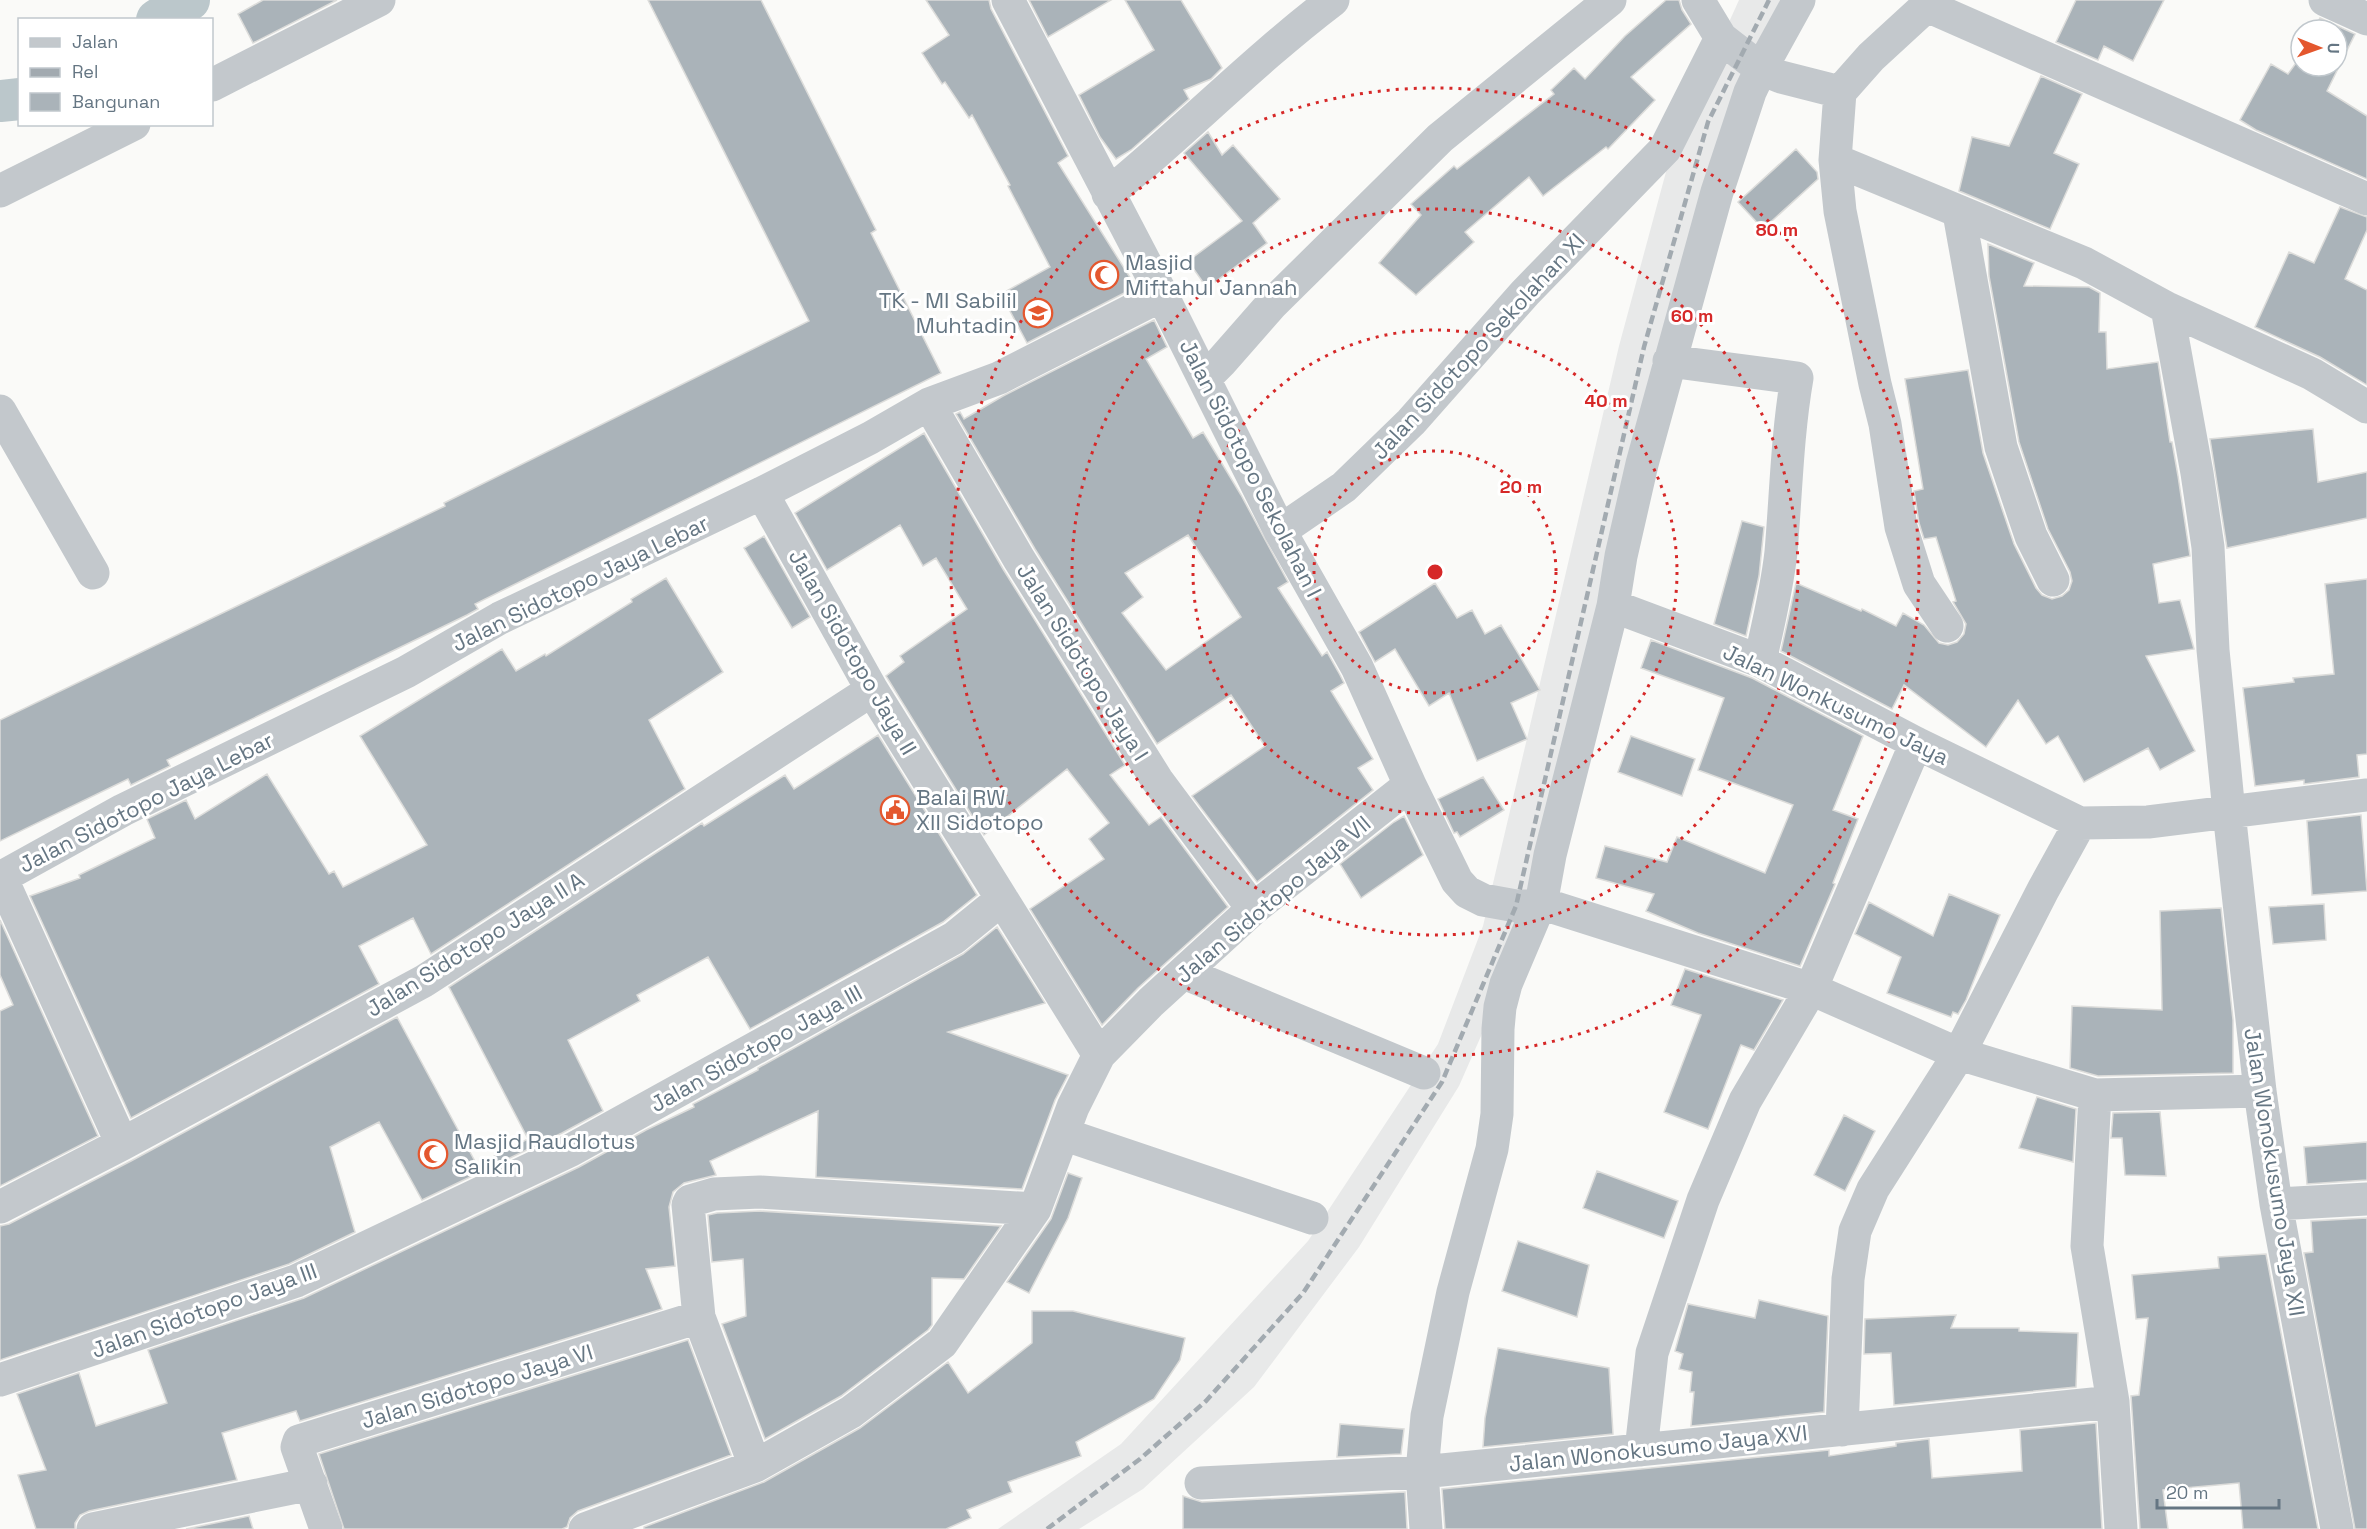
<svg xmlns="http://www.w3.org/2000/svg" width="2367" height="1529" font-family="'Space Grotesk',sans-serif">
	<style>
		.built { fill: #e8e9e9 }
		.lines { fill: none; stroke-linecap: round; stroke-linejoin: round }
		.canal { stroke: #bbc7cb; stroke-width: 42 }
		.building { fill: #aab3b9; stroke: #dcdcda; stroke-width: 1.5; fill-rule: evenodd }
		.minor { stroke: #c3c8cc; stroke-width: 33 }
		.rail { stroke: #a2aab0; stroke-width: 4.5; stroke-dasharray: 9 4.5; stroke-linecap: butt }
		.ring { fill: none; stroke: #d62828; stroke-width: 3; stroke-dasharray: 3 6 }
		.labels { text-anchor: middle; stroke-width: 6; stroke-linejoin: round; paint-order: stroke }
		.poi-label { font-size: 22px; fill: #657683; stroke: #fff; text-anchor: start }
		.street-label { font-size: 22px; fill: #657683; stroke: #fff }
		.centre { fill: #d62828; stroke: #fff; stroke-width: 3 }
		.ring-label { font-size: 18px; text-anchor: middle; font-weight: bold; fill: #d62828; stroke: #fff; stroke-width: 6; stroke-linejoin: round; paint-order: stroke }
	</style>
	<rect width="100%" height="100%" fill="#fafaf8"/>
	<path class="built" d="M1739,0h58l-54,92 -203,810 -81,184 -100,161 -105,140 -111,102 -64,40h-81l123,-85 187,-203 130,-197 45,-118 136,-580 54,-200z"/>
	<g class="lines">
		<path class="canal" d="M157,20l32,-20
			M0,101l20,-2"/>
	</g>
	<path class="building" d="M263,0h74l-84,43 -15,-29z
		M648,0h113l115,230 -5,3 70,140 -466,231 3,5 -11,6 -300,145 3,6 -39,19 -3,-6 -128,62v-121l445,-214 -1,-3 365,-182z
		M926,0h63l2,9 77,147 -10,7 78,124 -109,56 -26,-49 49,-27 -42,-81 2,-1 -38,-70 -3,3 -24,-36 -3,2 -20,-31 27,-18z
		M1029,0h82l-63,37z
		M1125,0h56l41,68 -11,11 -27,11 5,9 -58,51 -15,9 -16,-22 -21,-42 75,-45z
		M1666,0h13l3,10 9,14 -60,53 24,23 -47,49 -2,-2 -63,49 -14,-19 -64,55 9,10 -58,53 -37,-32 42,-48 -10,-11 43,-38 3,3 97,-75 -3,-4 23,-22 11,11 40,-43z
		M2076,0h88l-31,61 -29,-15 -6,14 -42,-18z
		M2320,18l35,16 -28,57 40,25v63l-111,-49 -16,-10 31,-56 17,10 13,-18v10h36v-36h-23z
		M2041,76l41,18 -28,59 25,11 -29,65 -91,-38 13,-54 37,9z
		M1208,132l14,23 11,-10 47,54 -27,24 14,20 -60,45 -19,-27 54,-40 -58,-68z
		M1796,149l21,23 1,7 -55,50 -25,-27z
		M2340,207l27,10v13l-22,49 22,11v95l-47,-28 -65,-30 34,-75 25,11z
		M1988,244l46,19 -10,23 65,1 11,6 -1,39h7l1,37 51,-7 12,80h2l6,34 12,80 -37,8 6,39 21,-3 14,49 -48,7 49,95 -35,19 -12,-22 -64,34 -26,-46 -12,8 -28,-44 -32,47 -82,-62 -12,24 -111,-58 15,-68 65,28 1,-2 34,17 7,-13 21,12 15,18 9,2 9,-3 7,-8 2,-10 -13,-22 3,-1 -20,-64 -12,2 -5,-16 -5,-32 9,-2 -18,-110 63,-9 15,83 31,91 22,44 6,7 10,4 10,-3 7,-6 3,-9 -2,-9 -22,-43 -29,-87 -30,-166z
		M1154,320l13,27 -21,12 47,79 10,-6 38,63 47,87 -10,6 44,68 5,-4 13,23 4,8 -13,8 42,68 -15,9 15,22 -116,92 -65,-86 73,-50 -34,-51 -74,49 -122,-195 -79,-135 4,-2 4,7 39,-23zM1188,535l53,82 -75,53 -44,-57 21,-16 -18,-24z
		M2313,429l5,53 49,-10v46l-140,30 -17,-109z
		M924,433l79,136 122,196 -15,10 39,50 12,-8 67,90 -90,81 -36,37 -72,-116 74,-50 -15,-20 20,-16 -42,-54 -83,66 -98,-159 18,-14 -4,-6 67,-47 -31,-51 -13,8 -23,-41 -73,45 -32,-57z
		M1742,521l22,6 -5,49 -13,60 -32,-12z
		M764,536l46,81 -18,11 -48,-80z
		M666,578l57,94 -74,48 36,69 -254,165 -18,-36 -54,28 20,38 -248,134 -101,-222 50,-18 -1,-3 76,-37 -8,-19 39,-19 9,19 72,-45 62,100 5,-3 9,16 84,-42 -67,-109 142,-87 14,22 29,-17 1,2 86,-54 -1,-3z
		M2367,579v175l-10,1 2,22 -55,7v-4l-49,6 -12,-98 51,-6 -1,-4 41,-4 -9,-90z
		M1435,583l22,35 15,-8 13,24 16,-9 39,65 -29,13 16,36 -50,22 -28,-68 -20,13 -34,-57 -20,13 -16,-30z
		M1651,640l101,38 111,58 -30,74 25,9 -25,64 2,1 -35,82 -102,-33 -52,-22 8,-17 -58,-16 9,-32 62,16 10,-25 88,36 28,-68 -95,-35 26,-72 -83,-30z
		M878,735l99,160 -34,27 -193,107 -42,-72 -71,38 3,6 -72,39 35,71 -41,22 -140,67 -43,-78 -49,25 25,85 -66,32 -289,96v-134l9,-2 122,-63 266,-144 80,148 51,-26 -79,-152 253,-164 2,3 81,-51 9,14z
		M1631,736l64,23 -13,37 -64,-24z
		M1483,777l21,33 -44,27 -3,-5 -3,1 -16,-34z
		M2361,815l6,76 -55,4 -5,-74z
		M1404,816l19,39 -62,43 -21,-34 54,-42z
		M1949,894l51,21 -34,85 -8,14 -5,-2 -2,5 -64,-24 14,-36 -46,-23 14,-32 64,34z
		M2324,904l2,36 -53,4 -4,-37z
		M2221,908l12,112v53l-135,3 -28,-8 2,-62 90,4 -2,-99z
		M0,920l98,216 -98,50v-175l13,-6 -13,-30z
		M997,927l48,76 -97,29 120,43 -13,25 -33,89 -206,-12 2,-66 -108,50 6,14 -32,8 -11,9 -4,15 6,59 -29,3 16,40 -362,112 -4,-10 -74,22 15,47 -148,31 -9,4 -5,8v6h-39l-18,-54 28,-5 -29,-76 62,-21 17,53 71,-23 -19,-53 156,-52 275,-131 67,-37 48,-23 -1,-3 65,-34v-2l205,-114z
		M1685,969l98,31 -29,50 -13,-5 -1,2 -32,82 -44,-17 37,-97 -30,-10z
		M2037,1097l39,12 -3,53 -54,-14z
		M2160,1112l6,64 -41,-1 -3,-37h-11l2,-25z
		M1844,1115l31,16 -30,60 -31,-16z
		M2367,1142v38l-60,4 -3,-37z
		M1597,1171l81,30 -14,37 -81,-30z
		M1068,1173l14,5 -14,40 -39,75 -22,-11 44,-63z
		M760,1211l241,15 -37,53 -32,-1v47l-4,5 -87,66 -76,43 -43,-115 24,-8 -3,-57 -31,3 -4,-47 9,-2z
		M2367,1218v311h-12l-51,-276 9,-1 -2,-31z
		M1518,1241l71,24 -12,52 -75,-26z
		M2266,1254l52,275h-75l-4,-46 -76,7 5,39h-28l-9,-133 8,-1 9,-77 -12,1 -4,-44 87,-7 -1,-11z
		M1759,1300l69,16 -4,96 -133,14 3,-34h-4l2,-20 -13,-3 4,-15 -8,-3 13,-47 67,14z
		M1032,1311h41l112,27 -5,22 -26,39 -78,43 5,14 -73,26 4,10 -45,18 4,8 -25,11h-302v-2l120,-45 96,-54 88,-66 20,31 64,-50z
		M1956,1315l-5,13h68v3l59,2 -2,54 -182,18 -3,-52 -27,1 1,-35z
		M688,1340l43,115 -153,56 -8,7 -3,9 -5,2h-218l-25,-75z
		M1498,1348l111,20 4,66 -130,13 2,-29z
		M2096,1423l6,106h-657l-3,-40 387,-39v6l67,-10v-3l33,-4 3,39 90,-7 -2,-41z
		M1340,1424l64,5 -3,25 -64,3z
		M1405,1492l2,37h-224v-33l19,6z
		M249,1516l4,13h-67z"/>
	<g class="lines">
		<path class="minor" d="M1008,0l154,295 118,236 77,136 53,118 47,96 10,11 16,8 33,6h19l5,-3 271,86 148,65 136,41 165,-4
			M1698,0l23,38 40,31 38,-69
			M2325,0l42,19
			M1927,6l440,193
			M212,85l167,-85
			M1835,160l5,-68 31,-35 62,-57
			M0,191l134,-67
			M1108,194c77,-63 146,-134 225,-194
			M1959,213l42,234 30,89 22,44
			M2167,308l30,165 11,74 5,103 16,162 31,279 16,113 61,325
			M1669,361l128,17c-10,58 -11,116 -16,174 -4,37 -13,73 -21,109
			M1204,379l17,-17 50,-57 169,-167 170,-138
			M929,404l90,155 138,221 96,129
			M0,411l93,162
			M762,493l110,197 227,365
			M1280,531l64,-44 67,-65 114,-129 140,-144 56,-111
			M1613,606l147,55 156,82 164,80 68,-1 219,-27
			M1947,626l-28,-42 -18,-57 -16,-103 -10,-40 -35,-173 -5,-51 249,103 83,45 145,66 55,33
			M1,877l121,267
			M0,878l123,-68 283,-138 94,-54 262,-125 108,-55 59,-34 70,-26 163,-83
			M1184,973l240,100
			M2095,1095l-8,151 26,156 8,127
			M1063,1134l249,84
			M2276,1204l91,-5
			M0,1207l122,-63 302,-163 448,-291
			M0,1380l296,-99 275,-131 383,-212 48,-39
			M1842,1430l6,-151 7,-48 18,-42 86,-135 84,-164 37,-67
			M1641,1450l11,-97 51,-153 42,-99 66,-112 105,-246
			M755,1466l-56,-149 -11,-112 2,-4 24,-7 46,-2 275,17
			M1201,1483l221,-11 691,-70
			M93,1529l218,-45
			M326,1529l-29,-82 2,-6 400,-124
			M585,1529l170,-63 96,-54 91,-69 93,-134 38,-102 26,-52 52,-53 102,-93 157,-124
			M1426,1529l-4,-57 5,-56 26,-124 39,-143 5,-35 1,-85 2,-22 6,-23 36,-85 8,-44 63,-249 8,-50 21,-92 75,-272 33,-100 11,-23 20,8 59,15"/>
		<path class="rail" d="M1047,1529l93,-70 66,-58 97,-108 139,-211 74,-176 128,-559 64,-225 61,-122"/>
	</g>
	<g class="ring">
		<circle cx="1435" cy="572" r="121"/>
		<circle cx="1435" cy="572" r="242"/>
		<circle cx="1435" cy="572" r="363"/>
		<circle cx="1435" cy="572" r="484"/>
	</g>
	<defs>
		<g id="mosque-ring" transform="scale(1.5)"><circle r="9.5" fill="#fff" stroke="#e4572e" stroke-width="1.5"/><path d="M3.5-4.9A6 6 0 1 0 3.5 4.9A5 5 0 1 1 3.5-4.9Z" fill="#e4572e"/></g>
		<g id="school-ring" transform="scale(1.5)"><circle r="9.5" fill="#fff" stroke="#e4572e" stroke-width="1.5"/><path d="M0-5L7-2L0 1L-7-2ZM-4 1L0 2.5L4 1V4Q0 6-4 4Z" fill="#e4572e"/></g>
		<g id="civic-ring" transform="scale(1.5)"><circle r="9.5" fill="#fff" stroke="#e4572e" stroke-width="1.5"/><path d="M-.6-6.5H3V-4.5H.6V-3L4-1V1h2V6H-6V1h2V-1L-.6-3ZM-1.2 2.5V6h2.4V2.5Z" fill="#e4572e"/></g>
	</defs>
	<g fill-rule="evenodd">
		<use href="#mosque-ring" x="1104" y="275"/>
		<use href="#school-ring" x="1038" y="313"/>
		<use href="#civic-ring" x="895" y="810"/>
		<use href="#mosque-ring" x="433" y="1154"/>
	</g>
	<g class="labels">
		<g class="poi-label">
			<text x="1125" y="270">Masjid<tspan x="1125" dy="25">Miftahul Jannah</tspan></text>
			<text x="1017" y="308" text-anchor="end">TK - MI Sabilil<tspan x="1017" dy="25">Muhtadin</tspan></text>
			<text x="916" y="805">Balai RW<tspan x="916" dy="25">XII Sidotopo</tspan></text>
			<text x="454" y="1149">Masjid Raudlotus<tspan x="454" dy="25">Salikin</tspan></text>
		</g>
		<g class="street-label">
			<text transform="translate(1478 346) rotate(-47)" y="8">Jalan Sidotopo Sekolahan XI</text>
			<text transform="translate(1251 468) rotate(63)" y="8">Jalan Sidotopo Sekolahan I</text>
			<text transform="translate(580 583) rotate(-26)" y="8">Jalan Sidotopo Jaya Lebar</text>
			<text transform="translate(853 652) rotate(60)" y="8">Jalan Sidotopo Jaya II</text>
			<text transform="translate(1083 662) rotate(58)" y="8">Jalan Sidotopo Jaya I</text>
			<text transform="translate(1836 704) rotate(26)" y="8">Jalan Wonkusumo Jaya</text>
			<text transform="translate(146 802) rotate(-27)" y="8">Jalan Sidotopo Jaya Lebar</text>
			<text transform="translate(1273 899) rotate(-40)" y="8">Jalan Sidotopo Jaya VII</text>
			<text transform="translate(475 944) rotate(-32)" y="8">Jalan Sidotopo Jaya II A</text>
			<text transform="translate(756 1048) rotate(-29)" y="8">Jalan Sidotopo Jaya III</text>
			<text transform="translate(2275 1172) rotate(81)" y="8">Jalan Wonokusumo Jaya XII</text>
			<text transform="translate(204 1310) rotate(-20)" y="8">Jalan Sidotopo Jaya III</text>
			<text transform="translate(477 1386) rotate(-17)" y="8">Jalan Sidotopo Jaya VI</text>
			<text transform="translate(1658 1448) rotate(-6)" y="8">Jalan Wonokusumo Jaya XVI</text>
		</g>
	</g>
	<circle cx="1435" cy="572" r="9" class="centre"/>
	<g class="ring-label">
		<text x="1777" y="236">80 m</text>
		<text x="1692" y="322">60 m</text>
		<text x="1606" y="407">40 m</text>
		<text x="1521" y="493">20 m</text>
	</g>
	<rect x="18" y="18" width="195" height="108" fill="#ffffff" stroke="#c1c8cd" stroke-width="1.5"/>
	<rect x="30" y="38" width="30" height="9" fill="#c3c8cc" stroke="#c1c8cd" stroke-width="1.5"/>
	<text x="72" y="48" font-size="18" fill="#657683">Jalan</text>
	<rect x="30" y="68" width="30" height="9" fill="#a2aab0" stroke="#c1c8cd" stroke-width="1.5"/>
	<text x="72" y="78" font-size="18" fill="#657683">Rel</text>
	<rect x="30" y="93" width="30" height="18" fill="#aab3b9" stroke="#c1c8cd" stroke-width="1.5"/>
	<text x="72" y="108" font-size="18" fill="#657683">Bangunan</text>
	<g transform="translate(2319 48) rotate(91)"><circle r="28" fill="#ffffff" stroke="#c1c8cd" stroke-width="1.5"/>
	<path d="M0-4.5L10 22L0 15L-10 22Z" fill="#e4572e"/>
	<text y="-9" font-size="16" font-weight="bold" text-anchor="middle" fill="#657683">U</text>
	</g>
	<path d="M2157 1499v9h122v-9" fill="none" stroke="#657683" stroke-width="3"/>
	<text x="2166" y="1499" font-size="18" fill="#657683" stroke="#ffffff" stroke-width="4.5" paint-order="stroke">20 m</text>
</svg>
